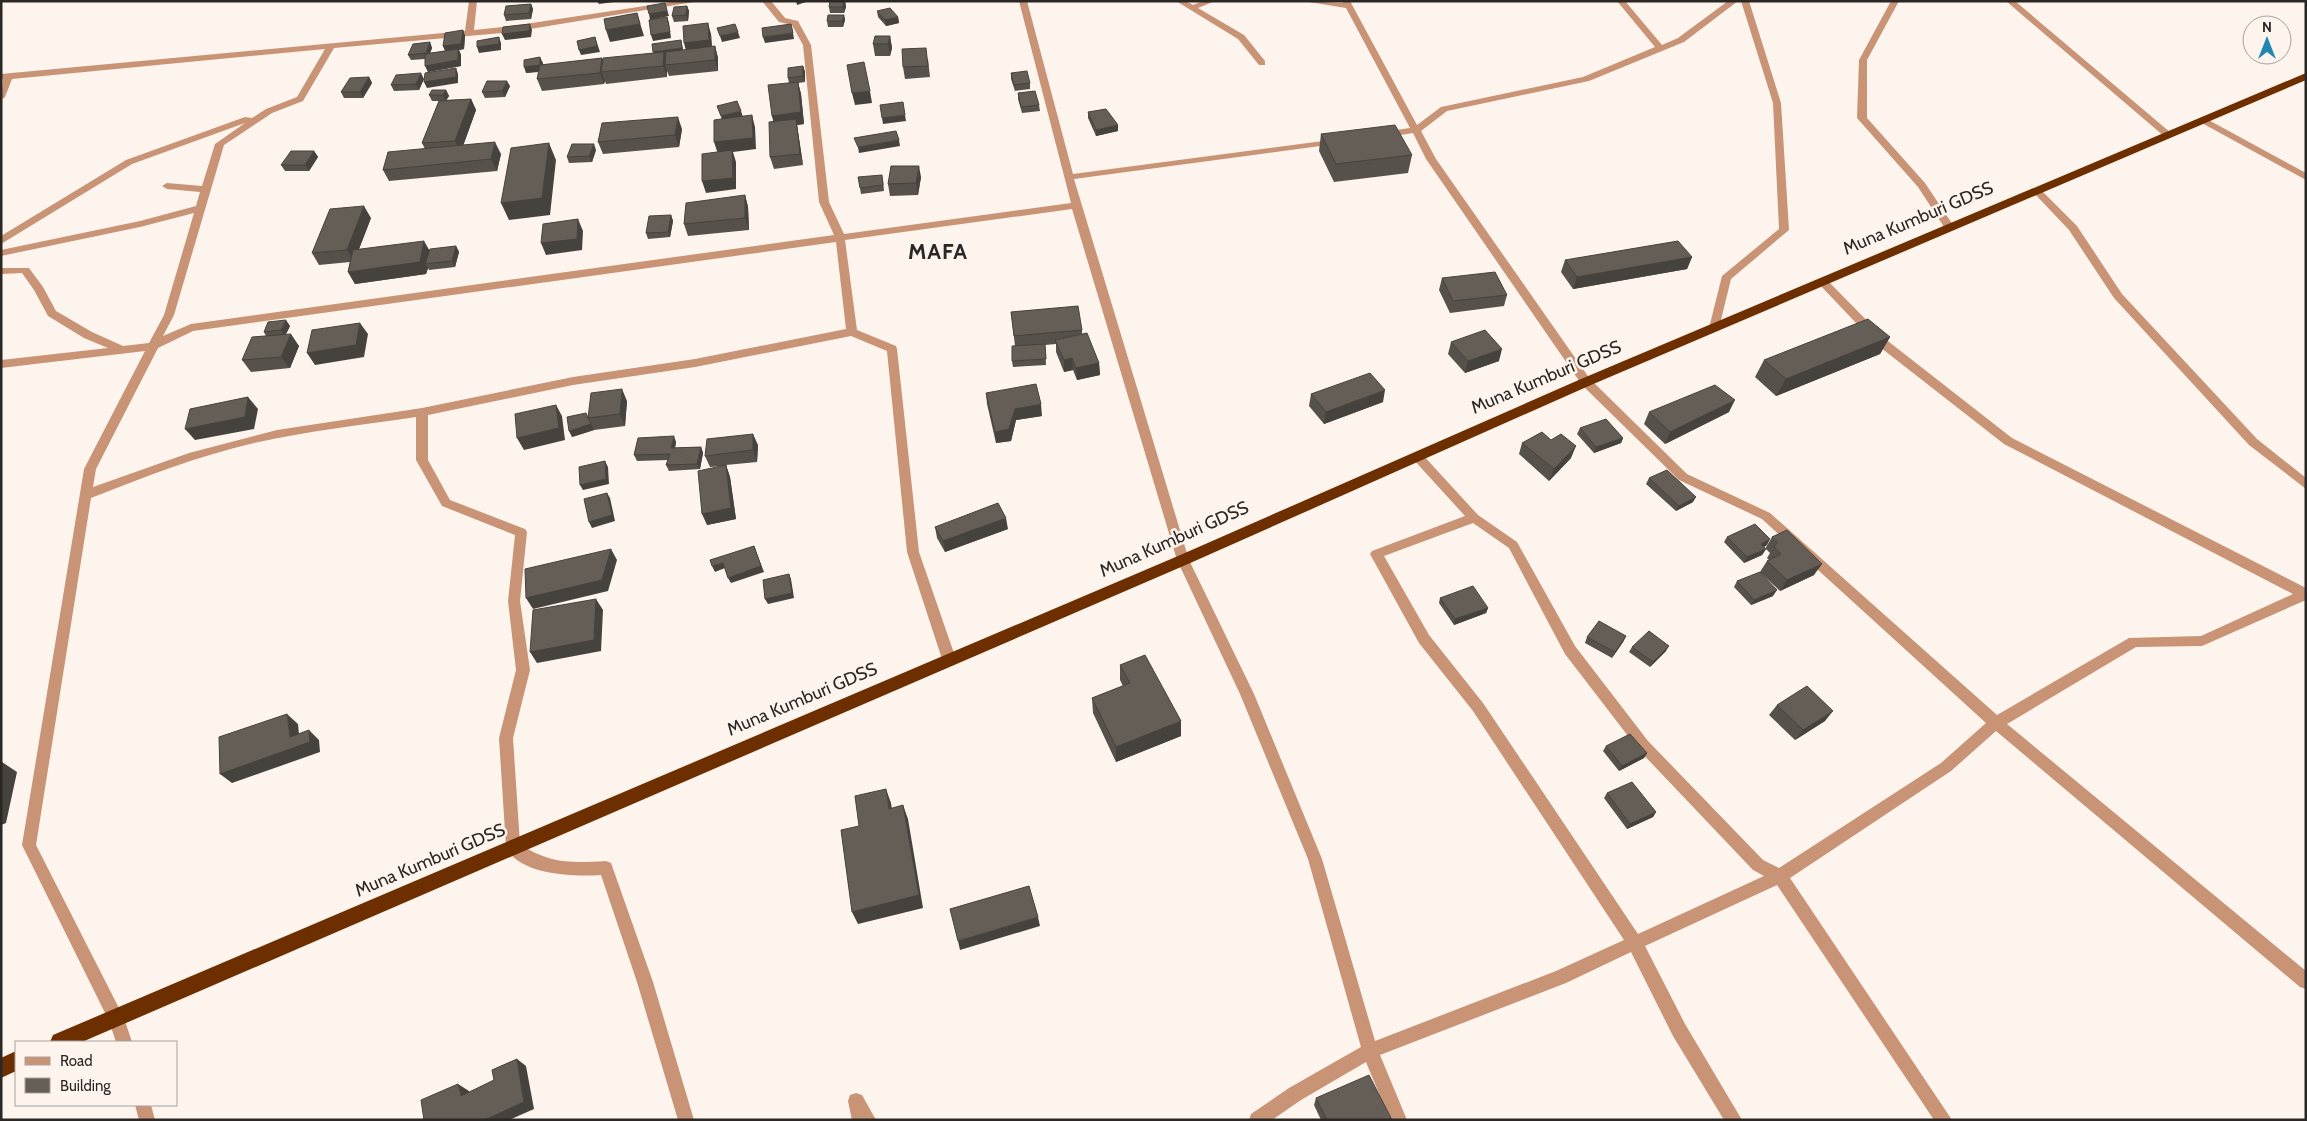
<svg xmlns="http://www.w3.org/2000/svg" width="2307" height="1121" font-family="Cabin,sans-serif">
	<style>
		.lines { fill: none; stroke-linecap: round; stroke-linejoin: round }
		.street { fill: #c99375; fill-rule: evenodd }
		.highway { fill: #6e2f00; fill-rule: evenodd }
		.wall { fill: #56514b }
		.shaded-wall { fill: #46423d }
		.building { fill: #645e57; stroke: #46423d }
		.labels { text-anchor: middle; stroke-width: 5; stroke-linejoin: round; paint-order: stroke }
		.street-label { font-size: 18px; fill: #2a2725; stroke: #fcf4ed }
		.district-label { font-size: 22px; font-weight: bold; letter-spacing: 1px; fill: #2a2725; stroke: #fcf4ed }
	</style>
	<rect width="100%" height="100%" fill="#fcf4ed"/>
	<g class="lines">
		<path class="street" d="M469,1h8l-3,29 38,-4 166,-25h22l-188,31 -178,16 -31,53 -31,12 -48,32 -50,170 -11,21 28,-12 643,-89 -15,-33 -16,-157 -11,-20 -13,-3 -17,-21h9l14,17 13,3 13,24 18,157 15,32 227,-31 -52,-202h8l46,173 265,-35v4l-3,1 -261,35 115,381 65,134 68,165 53,182 181,-70 68,-31 -151,-229 -54,-68 -49,-89 2,-3 93,-35 -52,-57 -2,-3 2,-3h8l57,62 39,27 58,104 73,95 115,119 16,8 162,-105 45,-40 -224,-204 -83,-39 -97,-95 -156,-226 -13,-26 -31,5 -5,-3 5,-3 28,-4 -64,-120 -43,-7 40,2 -1,-2h8l67,124 24,-18 142,-30 72,-30 -38,-46h8l37,44 16,-7 50,-37h10l-54,41 -95,39 -142,30 -26,20 15,28 154,220 97,95 83,39 227,202 132,-77 72,-2 92,-42 -289,-150 -128,-100 -57,-60v-4h8l57,58 128,100 294,150v12l-104,46 -66,1 -129,77 299,247v18l-6,-2 -304,-256 -45,40 -161,107 162,242h-18l-157,-235 -132,61 40,78 57,96h-18l-51,-84 -42,-84 -65,31 -186,72 27,65h-17l-24,-58 -65,38 -29,20h-23l2,-6 38,-26 72,-41 -53,-188 -68,-165 -63,-134 -105,-351 -227,31 12,90 39,16 1,3 22,203 37,107 -2,4 -5,2 -5,-2 -2,-4 -35,-107 -20,-201 -36,-15 -156,31 -122,18 -145,30v45l22,40 75,29 2,3 -7,69 10,69 -17,68 7,106c29,20 52,19 86,17l5,2 42,119 41,138h-16l-41,-138 -36,-107c-26,2 -83,0 -95,-28l-7,-109 17,-68 -8,-69 7,-66 -73,-29 -26,-46v-43c-54,8 -108,14 -162,26 -56,13 -110,34 -163,55l-55,347 88,173 8,24h-16l-7,-21 -87,-176 62,-376 61,-118 -144,17v-8l107,-12 -24,-10 -36,-22 -14,-26 -12,-17 -21,1v-6h28l14,19 13,24 36,21 31,14 26,-3 15,-28 30,-102 -54,14 -139,29v-6l139,-29 56,-15 4,-14 -33,-3 -5,-3 5,-3 35,3 13,-42 30,-21 -113,41 -131,80v-8l125,-76 119,-43 7,1 14,-9 31,-12 28,-48 -313,30 -7,18 -4,3 2,-21 -2,1v-6l464,-43zM836,242l10,87 -151,30 -122,18 -151,31 -145,22 -88,23 -96,34 3,-18 62,-121 35,-17zM1473,523l36,25 56,106 73,95 115,121 11,6 -126,58 -155,-231 -54,-68 -45,-79z
			M1176,1h10l7,4 10,-4h12l-17,7 46,27 21,26v4h-6l-21,-26z
			M1741,1h8l32,102 8,127 -58,49 -12,49 -5,4 -5,-4 13,-52 57,-47 -6,-126z
			M1891,1h8l-32,59v58l58,65 30,45 -1,2h-8l-28,-43 -61,-69 2,-58z
			M2006,1h9l156,132v4h-6z
			M2203,117l103,56v7l-106,-58v-4z
			M2037,188l3,1 37,37 45,68 135,145 49,39v11l-57,-44 -135,-147 -45,-68 -35,-37v-4z
			M856,1093l6,2 14,25h-24l-4,-19 2,-6z
			M135,1105h16l4,15h-16z"/>
		<path class="highway" d="M2306,73v7l-715,305 -403,179 -1106,478h-32l3,-7 1125,-479 403,-177z
			M16,1051v20l-15,7v-20z"/>
	</g>
	<path class="wall" d="M845,1l1,6 -2,6h-14l-1,-6z
		M531,4l2,5 -2,10 -25,2 -2,-6z
		M687,6l2,5 -1,10 -14,1 -2,-6z
		M877,11l21,6 1,6 -13,3 -8,-9z
		M844,15l1,5 -2,7h-15l-1,-6z
		M463,30l2,6 -1,13 -5,1 2,5v11l-33,6 -3,-13 -14,1 -3,-5 22,-13 2,6 -2,5 15,-2 -2,-5z
		M711,34l1,13 3,-1 3,12v13l-49,5 -2,-5v6l-61,7 -1,-3 -1,3 -62,7 -5,-12 2,-7 -13,1 17,-10v2l59,-7v3l51,-8 29,-7 1,4h3z
		M890,36l2,12 -2,8h-15l-2,-12z
		M928,59l2,18 -25,2 -2,-12z
		M803,66l2,6v10l-7,1 3,11 3,30 -7,1 6,40 -29,4 -4,-12 4,-36 -2,-5 17,-33 -1,-5z
		M1011,73l19,10v6l-15,2 -4,-12z
		M369,77l3,6 -9,15h-19l-3,-6z
		M424,79l-5,11 -25,1 -3,-6z
		M510,86l-5,11 -20,1 -3,-6z
		M446,90l3,6 -3,4 25,-1 5,11 -13,35 38,9 -4,17 -108,10 -6,-11 42,-21 -3,-6 17,-42h-7l-3,-6z
		M1018,93l21,12 1,6 -18,2 -4,-14z
		M1088,112l30,19 -22,5 -8,-18z
		M682,129l-3,18 -76,7 -5,-12z
		M1321,134l91,21 -4,18 -74,9 -15,-31z
		M596,150l-4,12 -23,1 -2,-6z
		M314,151l4,6 -9,14h-24l-4,-6z
		M921,177l-3,18 -28,1 -2,-12z
		M883,180l1,11 -23,3 -1,-6z
		M745,195l3,12 1,23 -61,6 -4,-12z
		M671,215l2,6 -3,16 -22,2 -2,-6z
		M371,218l-12,31 70,2 27,-5 3,6 -4,15 -26,3 -1,-2 -2,6 -71,10 -7,-12 2,-10 -31,3 -7,-12z
		M1692,257l-5,12 -114,20 -12,-17 4,-12z
		M1442,278l65,17 -3,11 -54,7 -11,-23z
		M1011,312l71,18v4l17,29 1,12 -23,5 -4,-10 -9,2 -8,-20v-8l-11,1 1,20 -33,2 -1,-6 3,-15z
		M290,326l-4,8 13,12 -9,22 -39,4 -9,-12 24,-24 -2,-4z
		M1890,337l-10,17 -104,42 -21,-19 9,-17z
		M1451,342l48,19 -34,12 -17,-19z
		M986,393l56,23 -26,4 -5,21 -15,2 -9,-39z
		M1311,394l72,8 -59,22 -15,-18z
		M627,401l-2,25 -31,4 -22,7 16,-20z
		M1649,412h80l-64,32 -21,-20z
		M1580,428l43,10 -2,5 -27,10 -17,-19z
		M1551,440l20,18 -22,23 -30,-27 3,-11z
		M676,442l-1,6 26,-1 2,6 -3,16 -31,2 -3,-6 2,-5 -31,1 -3,-6z
		M758,445l-1,17 -31,3 4,12 6,42 -29,6 17,-59 -14,1 -5,-11z
		M1649,478l44,24 -17,9 -30,-27z
		M935,527l73,2 -63,23 -8,-14z
		M1727,537l40,8 -3,2 1,2 7,-12 42,38 -34,16 -20,-19 7,-11 2,-1 -2,-2 3,-5 -4,-4 -4,6 -18,8 -20,-21z
		M1737,581l36,15 -22,9 -17,-18z
		M1440,598l48,10 -2,5 -32,12 -15,-22z
		M1626,636l-3,6 -11,16 -27,-15 2,-6z
		M1632,647l34,4 -16,16 -21,-15z
		M1120,665l61,71 -65,26 -23,-49 -1,-15 31,-12 -3,-6z
		M1777,705l48,16 -30,19 -26,-25z
		M1606,746l41,7 -3,5 -25,13 -16,-20z
		M1607,793l49,19 -3,5 -26,12 -23,-31z
		M1316,1098l76,22h-71l-7,-15z"/>
	<path class="shaded-wall" d="M597,1h17v1l-15,2z
		M796,1h13l-12,4z
		M845,1l1,6 -2,6 -1,-6z
		M665,3l4,13 -19,4 -1,-6z
		M531,4l2,5 -2,10 -2,-6z
		M687,6l2,5 -1,10 -2,-6z
		M637,13l7,23 -34,6 -4,-12z
		M844,15l1,5 -2,7 -1,-6z
		M667,17l2,6 2,15 -18,3 -2,-6z
		M898,17l1,6 -13,3 -1,-6z
		M708,23l3,11 1,18 -25,3 -3,-12z
		M530,24l2,6 -1,7 -26,3 -3,-6z
		M463,30l2,6 -1,13 -5,1 2,5v11l-33,6 -3,-6 21,-14 -3,-6z
		M738,32l2,6 -18,4 -2,-6z
		M793,33l1,6 -29,4 -2,-6z
		M890,36l2,12 -2,8 -2,-12z
		M499,37l2,6v7l-22,3 -2,-6z
		M595,37l5,15 -19,3 -2,-5z
		M681,40l3,14 -19,11 2,6v6l-4,-11 -10,-14z
		M430,42l2,6 -4,11 -2,-6z
		M715,46l3,12v13l-3,-11z
		M540,57l3,6 -1,8 -16,2 -2,-6z
		M602,58l4,12 -5,2 4,9 -1,3 -4,-11z
		M803,66l2,6v10l-2,-6z
		M456,68l2,6v9l-31,5 -3,-6z
		M421,73l3,6 -5,11 -3,-6z
		M369,77l3,6 -9,15 -3,-6z
		M507,81l3,5 -5,11 -3,-6z
		M798,82l3,12 3,30 -7,1 6,40 -3,-11 -25,-26 -3,-12z
		M446,90l3,6 -3,5 -3,-6z
		M870,91l2,12 -17,2 -3,-12z
		M471,99l5,11 -15,42 -6,-11z
		M741,111l2,6 -21,5 -1,-6z
		M752,115l3,12 1,22 -23,3 3,10v27l-30,4 -4,-12 16,-27 -4,-12z
		M905,115l1,6 -23,3 -1,-6z
		M678,117l4,12 -3,18 -4,-12z
		M1118,125v6l-22,5v-6z
		M899,140l1,6 -41,7 -1,-6z
		M495,142l6,12 -4,17 -6,-12z
		M549,143l7,17 -6,55 -41,5 -8,-17z
		M594,144l2,6 -4,12 -3,-6z
		M314,151l4,6 -9,14 -4,-6z
		M919,166l2,11 -3,18 -2,-12z
		M745,195l3,12 1,23 -4,-12z
		M364,206l7,12 -17,44 -7,-12z
		M671,215l2,6 -3,16 -2,-5z
		M578,219l5,12 -1,19 -36,5 -5,-12z
		M424,241l7,12 -6,11 3,4 -2,6 -71,10 -7,-12z
		M456,246l3,6 -4,15 -3,-6z
		M1692,257l-5,12 -114,20 4,-12z
		M286,320l4,6 -5,10 -4,-6z
		M360,323l8,11 -4,23 -49,8 -8,-12z
		M291,334l8,12 -9,22 -9,-11z
		M1890,337l-10,17 -104,42 10,-17z
		M1502,349l-3,12 -34,12 3,-12z
		M1072,358l1,12 -9,2v-12z
		M1099,363l1,12 -23,5 -1,-12z
		M622,389l5,12 -2,25 -5,-12z
		M1385,390l-2,12 -59,22 2,-12z
		M248,397l10,12 -4,20 -59,11 -10,-11z
		M1735,400l-6,12 -64,32 5,-12z
		M1041,404l1,12 -26,4 -5,21 -15,2 -1,-11 20,-23z
		M556,405l6,11 3,24 -41,10 -7,-12z
		M591,424l3,6 -22,7 -3,-6z
		M753,434l5,11 -1,17 -4,-12z
		M674,436l2,6 -2,12 -3,-6z
		M1623,438l-2,5 -27,10 2,-6z
		M1576,446l-5,12 -22,23 5,-12z
		M701,447l2,6 -3,16 -3,-5z
		M605,461l3,6 1,17 -26,6 -3,-5z
		M726,465l4,12 6,42 -29,6 -5,-11z
		M607,493l3,5 5,23 -23,7 -3,-6z
		M1696,497l-3,5 -17,9 3,-5z
		M1006,518l2,11 -63,23 -2,-11z
		M1770,539l-3,6 -10,5 4,-6z
		M754,546l10,26 -33,11 -3,-5z
		M611,549l6,11 -9,31 -75,18 -7,-11z
		M1766,549l-4,6 -18,8 3,-6z
		M723,563l2,5 -10,4 -3,-6z
		M1822,564l-8,11 -34,16 7,-11z
		M789,574l2,5 3,19 -26,6 -3,-5z
		M1777,590l-4,6 -22,9 3,-5z
		M596,599l7,11 -2,41 -64,12 -7,-11z
		M1488,608l-2,5 -32,12 1,-6z
		M1626,636l-3,6 -11,16 3,-6z
		M1669,646l-3,5 -16,16 3,-5z
		M1833,711l-8,10 -30,19 8,-10z
		M287,714l11,10 2,21 9,-15 10,10 1,12 -88,31 -12,-9 70,-37z
		M1181,721v15l-65,26v-15z
		M1647,753l-3,5 -25,13 3,-5z
		M2,762l15,10 -11,51 -5,2v-58z
		M886,789l5,14 3,20 -5,-14z
		M903,805l5,14 15,89 -65,16 -6,-12z
		M1656,812l-3,5 -26,12 3,-5z
		M1038,917l2,9 -80,24 -2,-9z
		M517,1059l9,7 8,43 -25,11h-24z
		M458,1084l11,7 2,11 -10,-6z"/>
	<path class="building" d="M830,1h14l-1,6h-14z
		M665,3l2,8 -18,3 -2,-8z
		M531,4l-2,9 -25,2 2,-9z
		M687,6l-1,9 -14,1 2,-9z
		M890,8l8,9 -13,3 -8,-9z
		M637,13l3,11 -34,6 -2,-11z
		M828,15h16l-2,6h-15z
		M667,17l3,15 -19,3 -2,-15z
		M708,23l1,17 -25,3 -1,-17z
		M530,24l-1,7 -27,3 1,-7z
		M735,24l3,8 -18,4 -3,-8z
		M791,24l2,9 -30,4 -1,-9z
		M463,30l-2,14 -18,2 2,-13z
		M875,36h15l-2,8h-15z
		M499,37v7l-22,3v-6z
		M595,37l2,9 -18,4 -2,-9z
		M681,40l1,8 -29,4 -1,-8z
		M430,42l-4,11 -18,2 5,-11z
		M715,46v14l-50,5 1,-13z
		M926,48l2,18 -25,1 -1,-18z
		M458,49v11l-33,6v-12z
		M664,52l-1,14 -62,6 2,-14z
		M540,57v8l-16,2v-7z
		M602,58l-2,15 -63,6 3,-14z
		M864,62l6,29 -18,2 -5,-28z
		M803,66v10l-15,2v-10z
		M456,68v9l-32,5 1,-9z
		M1027,71l3,12 -16,2 -3,-12z
		M421,73l-5,11 -25,1 5,-10z
		M369,77l-9,15h-19l9,-14z
		M487,81h20l-5,10 -20,1z
		M798,82l3,30 -29,4 -4,-31z
		M432,90h14l-3,5h-14z
		M1035,91l4,14 -18,2 -3,-14z
		M471,99l-16,42 -33,2 17,-42z
		M737,101l4,10 -20,5 -4,-10z
		M903,102l2,13 -23,3 -2,-13z
		M1106,109l12,16 -22,5 -8,-18z
		M752,115l1,23 -39,4v-22z
		M678,117l-3,18 -77,7 4,-19z
		M796,119l4,35 -30,3 -1,-35z
		M1395,125l17,30 -76,9 -15,-30z
		M896,131l3,9 -41,7 -4,-9z
		M495,142l-4,17 -108,11 5,-18z
		M549,143l-7,55 -41,5 10,-55z
		M572,144h22l-5,12 -22,1z
		M732,150l1,28 -31,3v-27z
		M291,151h23l-9,14h-24z
		M891,166h28l-3,17 -28,1z
		M882,175l1,10 -23,3 -2,-11z
		M745,195v23l-61,6 2,-21z
		M364,206l-17,44 -35,3 18,-44z
		M671,215l-3,17 -22,1 3,-17z
		M578,219l-1,20 -36,4 2,-19z
		M424,241l-4,21 -72,10 5,-22z
		M1678,241l14,16 -115,20 -12,-17z
		M456,246l-4,15 -27,3 5,-15z
		M1495,272l12,23 -54,6 -11,-23z
		M1078,306l4,24 -68,6 -3,-24z
		M1868,319l22,18 -104,42 -22,-19z
		M286,320l-5,10 -17,2 4,-10z
		M360,323l-4,22 -49,8 5,-23z
		M1485,330l17,19 -34,12 -17,-19z
		M1087,333l12,30 -23,5 -4,-10 -8,2 -9,-20z
		M291,334l-10,23 -39,3 10,-23z
		M1045,344l1,15 -34,2v-15z
		M1370,373l15,17 -59,22 -15,-18z
		M1036,384l5,20 -26,5 -6,20 -14,3 -9,-39z
		M1715,385l20,15 -65,32 -21,-20z
		M622,389l-2,25 -32,4 3,-25z
		M248,397l-3,20 -60,12 5,-20z
		M556,405l3,23 -42,10 -2,-24z
		M586,413l5,11 -22,7 -2,-14z
		M1606,419l17,19 -27,9 -16,-19z
		M1542,432l9,8 10,-6 15,12 -22,23 -32,-26z
		M753,434v16l-48,6 2,-17z
		M674,436l-3,12 30,-1 -4,17 -31,1 4,-11 -36,1 4,-17z
		M605,461l1,18 -26,6 -1,-18z
		M726,465l5,43 -29,6 -4,-43z
		M1667,470l29,27 -17,9 -30,-28z
		M607,493l5,22 -23,7 -5,-23z
		M998,503l8,15 -63,23 -8,-14z
		M1755,524l15,15 -9,5 5,5 -19,8 -20,-20z
		M1787,530l35,34 -35,16 -20,-19 14,-7 -7,-7 4,-5 -6,-5z
		M754,546l7,20 -33,12 -5,-15 -11,3 -2,-6z
		M611,549l-9,31 -76,18 -1,-29z
		M1760,572l17,18 -23,10 -17,-19z
		M789,574l3,19 -27,6 -2,-19z
		M1473,586l15,22 -33,11 -15,-21z
		M596,599l-2,41 -64,12 3,-42z
		M1599,621l27,15 -11,16 -28,-15z
		M1649,631l20,15 -16,16 -21,-15z
		M1145,655l36,66 -65,26 -24,-49 38,-15 -10,-18z
		M1807,686l26,25 -30,19 -26,-25z
		M287,714l3,23 19,-7 1,12 -90,32 -1,-37z
		M1630,734l17,19 -25,13 -16,-20z
		M1632,782l24,30 -26,12 -23,-31z
		M886,789l3,20 14,-4 16,90 -67,17 -11,-82 18,-4 -4,-30z
		M1029,886l9,31 -80,24 -8,-32z
		M517,1059l7,43 -39,18h-61l-3,-20 37,-16 3,12 33,-16 -2,-10z
		M1369,1075l23,45h-65l-11,-22z"/>
	<g class="labels">
		<g class="street-label">
			<text transform="translate(1918 218) rotate(-23)" y="6">Muna Kumburi GDSS</text>
			<text transform="translate(1546 377) rotate(-23)" y="6">Muna Kumburi GDSS</text>
			<text transform="translate(1174 539) rotate(-24)" y="6">Muna Kumburi GDSS</text>
			<text transform="translate(802 699) rotate(-23)" y="6">Muna Kumburi GDSS</text>
			<text transform="translate(430 860) rotate(-23)" y="6">Muna Kumburi GDSS</text>
		</g>
		<g class="district-label">
			<text x="938" y="259">MAFA</text>
		</g>
	</g>
	<rect width="2307" height="1121" fill="none" stroke="#2a2725" stroke-width="5"/>
	<rect x="15" y="1041" width="162" height="65" fill="#fcf4ed" stroke="#a8a29d"/>
	<rect x="25" y="1057" width="25" height="8" fill="#c99375" stroke="#a8a29d"/>
	<text x="60" y="1066" font-size="15" fill="#2a2725">Road</text>
	<rect x="25" y="1078" width="25" height="15" fill="#645e57" stroke="#a8a29d"/>
	<text x="60" y="1091" font-size="15" fill="#2a2725">Building</text>
	<g transform="translate(2267 40)"><circle r="24" fill="#fcf4ed" stroke="#a8a29d"/>
	<path d="M0-4L9 19L0 12L-9 19Z" fill="#2187b0"/>
	<text y="-8" font-size="14" font-weight="bold" text-anchor="middle" fill="#2a2725">N</text>
	</g>
</svg>
